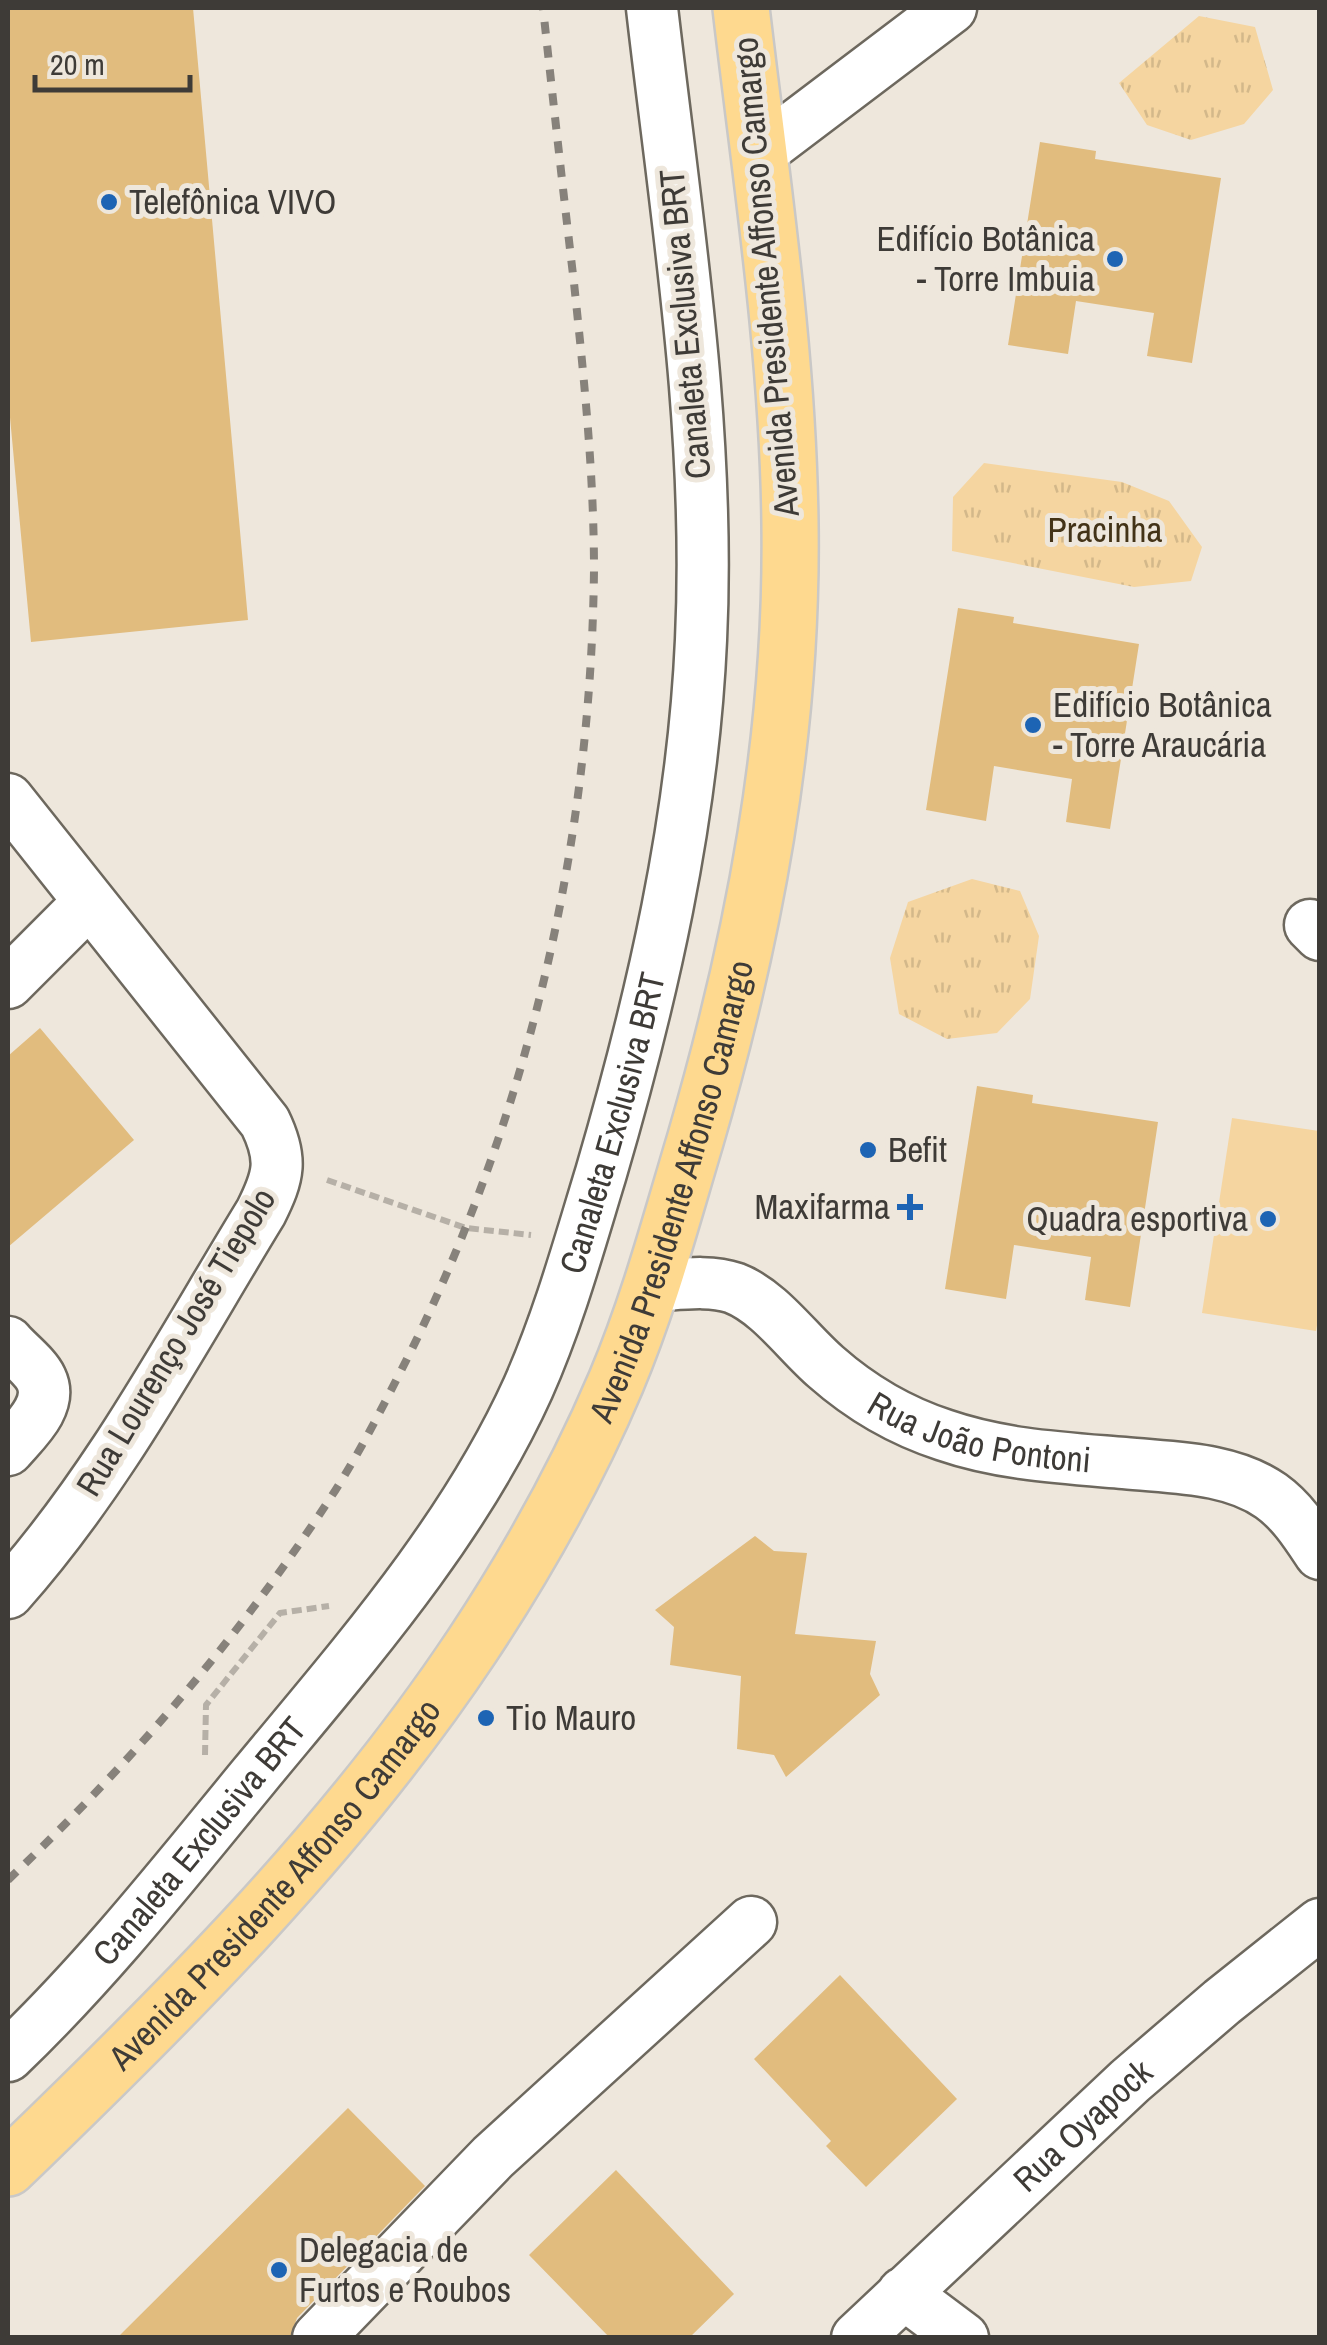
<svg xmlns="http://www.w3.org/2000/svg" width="1327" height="2345" font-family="'Archivo Narrow',sans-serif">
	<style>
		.grass { fill: url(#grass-tufts) }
		.garden { fill: #f5d5a0 }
		.building { fill: #e1bc7e }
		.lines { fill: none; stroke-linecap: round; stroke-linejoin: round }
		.minor-casing { stroke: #6d685e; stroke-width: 55 }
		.major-casing { stroke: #c9c8c7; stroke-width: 60 }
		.path { stroke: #b6b0a7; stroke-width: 6; stroke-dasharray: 10 5; stroke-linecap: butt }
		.minor { stroke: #fff; stroke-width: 50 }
		.major { stroke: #fed98f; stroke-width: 55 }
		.rail { stroke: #87827b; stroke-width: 8; stroke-dasharray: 12 12; stroke-linecap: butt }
		.poi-dot { fill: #1d64b4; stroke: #eee7dc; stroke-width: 4 }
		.labels { text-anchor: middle; stroke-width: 10; stroke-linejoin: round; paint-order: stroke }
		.poi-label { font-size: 35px; fill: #3e3b37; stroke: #eee7dc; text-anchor: start }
		.street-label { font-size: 35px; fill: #3e3b37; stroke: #eee7dc }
		.park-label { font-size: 35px; fill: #433317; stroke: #eee7dc }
	</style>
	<defs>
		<pattern id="grass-tufts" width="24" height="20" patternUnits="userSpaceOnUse" patternTransform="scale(2.5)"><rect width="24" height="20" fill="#f5d5a0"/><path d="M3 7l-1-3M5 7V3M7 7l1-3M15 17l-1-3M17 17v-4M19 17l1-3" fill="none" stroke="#d3b88a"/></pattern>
	</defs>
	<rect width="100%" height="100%" fill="#eee7dc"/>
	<path class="grass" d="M1199,16l56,11 18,63 -29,34 -53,16 -44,-15 -28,-42z
		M984,463l138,19 47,19 33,46 -11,34 -57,6 -182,-36 1,-54z
		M972,879l48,12 19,45 -9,63 -33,34 -50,6 -48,-25 -9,-56 18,-56z"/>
	<path class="garden" d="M1232,1118l87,13 1,177 -4,23 -114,-18z"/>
	<path class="building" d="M8,8h185l55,612 -217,22 -23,-246z
		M1040,142l56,9 -1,8 126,19 -29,185 -45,-7 7,-43 -78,-12 -8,53 -60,-9z
		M958,608l56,9 -1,6 126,21 -29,185 -44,-7 6,-43 -78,-13 -8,55 -60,-11z
		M40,1028l94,112 -126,107v-191z
		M977,1086l56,9 -1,8 126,19 -28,185 -45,-7 6,-43 -77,-12 -8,54 -61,-10z
		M755,1536l19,15 33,2 -12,81 81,7 -6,33 10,21 -94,82 -12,-22 -37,-6 4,-73 -71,-11 4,-38 -19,-17z
		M840,1975l117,124 -91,88 -40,-41 5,-5 -77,-82z
		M348,2108l77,78 -128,132 -7,20h-173z
		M616,2170l118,124 -45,44h-79l-81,-83z"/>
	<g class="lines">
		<g class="minor-casing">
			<g id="minor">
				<path d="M758,154l193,-146"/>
				<path d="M8,799l257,323c18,37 14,54 -4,90 -79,129 -152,268 -253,381"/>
				<path d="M1310,925l10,10"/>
				<path d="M8,983l81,-81"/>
				<path id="s1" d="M650,1286c26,-1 58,-7 84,2 36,14 63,54 92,79 34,30 75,54 118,68 58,20 119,23 180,28 49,5 106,4 147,33 21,15 35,37 49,58"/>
				<path d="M8,1342c9,11 27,24 33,37 13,27 -18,53 -33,71"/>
				<path id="s2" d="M8,2056c90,-86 167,-184 246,-280 100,-121 209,-244 274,-388 31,-70 51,-143 73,-215 51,-174 92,-352 100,-533 10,-212 -25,-423 -49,-632"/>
				<path d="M903,2293l60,45"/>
				<path d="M318,2338l175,-181 258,-235"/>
				<path id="s3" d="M857,2338l273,-257 92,-79 98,-78"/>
			</g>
		</g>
		<g class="major-casing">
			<g id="major">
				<path id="s4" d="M8,2168c167,-161 335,-328 464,-522 55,-83 105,-172 144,-264 33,-78 55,-161 79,-241 59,-202 98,-406 95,-617 -2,-173 -29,-346 -49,-516"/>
			</g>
		</g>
		<path class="path" d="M327,1180l139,48 65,7
			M205,1755l1,-50 74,-92 49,-7"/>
		<use href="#minor" class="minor"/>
		<use href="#major" class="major"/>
		<path class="rail" d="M8,1880c122,-116 231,-242 323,-383 30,-46 54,-95 79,-144 120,-244 181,-512 184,-783 0,-96 -10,-192 -20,-287 -11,-92 -21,-184 -31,-275"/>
	</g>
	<g class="poi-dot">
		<circle cx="109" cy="202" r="10"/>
		<circle cx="1115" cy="259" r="10"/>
		<circle cx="1033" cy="725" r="10"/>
		<circle cx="868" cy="1150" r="10"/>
		<path d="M905 1192h10v10h10v10h-10v10h-10v-10h-10v-10h10z"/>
		<circle cx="1268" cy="1219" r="10"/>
		<circle cx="486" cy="1718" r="10"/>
		<circle cx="279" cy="2270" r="10"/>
	</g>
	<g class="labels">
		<g class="poi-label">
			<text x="129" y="214">Telefônica VIVO</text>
			<text x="1095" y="251" text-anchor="end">Edifício Botânica<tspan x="1095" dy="40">- Torre Imbuia</tspan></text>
			<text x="1053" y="717">Edifício Botânica<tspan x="1053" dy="40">- Torre Araucária</tspan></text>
			<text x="888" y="1162">Befit</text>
			<text x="890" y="1219" text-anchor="end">Maxifarma</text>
			<text x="1248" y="1231" text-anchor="end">Quadra esportiva</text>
			<text x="506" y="1730">Tio Mauro</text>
			<text x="299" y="2262">Delegacia de<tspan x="299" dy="40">Furtos e Roubos</tspan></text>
		</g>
		<g class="street-label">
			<text transform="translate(766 277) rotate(-95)" y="12">Avenida Presidente Affonso Camargo</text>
			<text transform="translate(685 324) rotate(-95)" y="12">Canaleta Exclusiva BRT</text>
			<text dy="12" stroke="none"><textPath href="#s2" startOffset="1128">Canaleta Exclusiva BRT</textPath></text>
			<text dy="12" stroke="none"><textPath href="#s4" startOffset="1200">Avenida Presidente Affonso Camargo</textPath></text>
			<text transform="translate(176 1342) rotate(-59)" y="12">Rua Lourenço José Tiepolo</text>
			<text dy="12" stroke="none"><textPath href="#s1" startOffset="378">Rua João Pontoni</textPath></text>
			<text dy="12" stroke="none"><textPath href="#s2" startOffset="288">Canaleta Exclusiva BRT</textPath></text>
			<text dy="12" stroke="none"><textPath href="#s4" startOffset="390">Avenida Presidente Affonso Camargo</textPath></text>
			<text dy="12" stroke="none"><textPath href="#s3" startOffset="310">Rua Oyapock</textPath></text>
		</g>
		<g class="park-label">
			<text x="1105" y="542">Pracinha</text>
		</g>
	</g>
	<rect width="1327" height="2345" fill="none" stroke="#3e3b37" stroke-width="20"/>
	<path d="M35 75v15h155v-15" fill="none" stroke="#3e3b37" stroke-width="5"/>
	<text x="50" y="75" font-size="30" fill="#3e3b37" stroke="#eee7dc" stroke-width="8" paint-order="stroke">20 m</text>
</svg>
